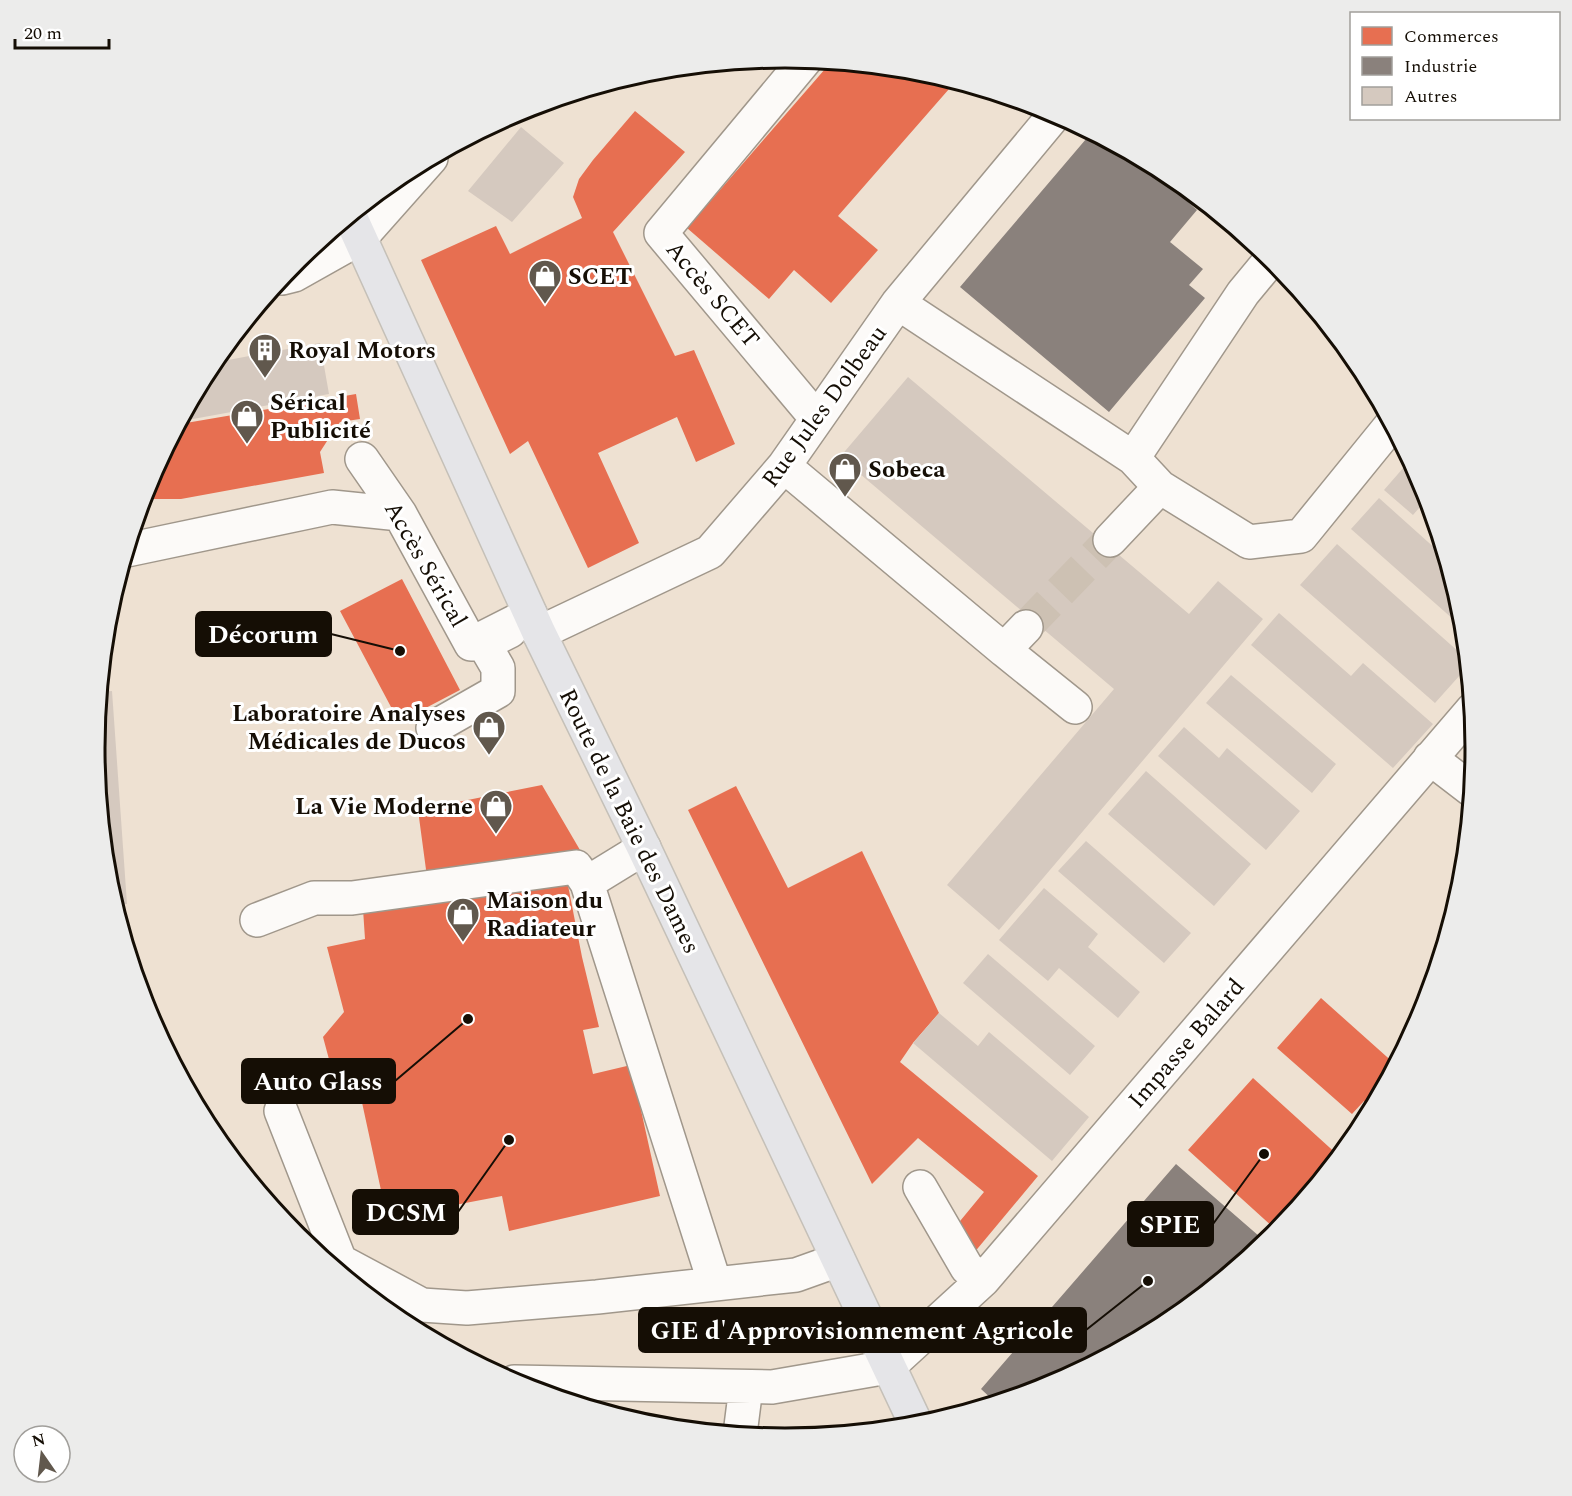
<svg xmlns="http://www.w3.org/2000/svg" width="1572" height="1496" font-family="Spectral,serif">
	<style>
		.shops { fill: #e76f51 }
		.industry { fill: #8a817c }
		.building { fill: #d5c9bf }
		.lines { fill: none; stroke-linecap: round; stroke-linejoin: round }
		.minor-tunnel { stroke: #cdc1b3; stroke-width: 33; stroke-dasharray: 33 16; stroke-linecap: butt }
		.minor-casing { stroke: #a0978b; stroke-width: 36 }
		.major-casing { stroke: #c5c0b8; stroke-width: 36 }
		.minor { stroke: #fcfaf8; stroke-width: 33 }
		.major { stroke: #e5e5e8; stroke-width: 33 }
		.labels { text-anchor: middle; stroke-width: 6; stroke-linejoin: round; paint-order: stroke }
		.poi-label { font-size: 24px; font-weight: bold; fill: #150e05; stroke: #fff; text-anchor: start }
		.street-label { font-size: 24px; fill: #150e05; stroke: #fff }
		.rim { fill: none; stroke: #150e05; stroke-width: 3 }
		.leader { fill: none; stroke: #150e05; stroke-width: 2 }
		.callout-dot { fill: #150e05; stroke: #fff; stroke-width: 2 }
		.callout { fill: #150e05; stroke: #150e05; stroke-width: 2 }
		.callout-label { font-size: 26px; text-anchor: middle; font-weight: bold; fill: #fff }
	</style>
	<rect width="100%" height="100%" fill="#eee1d2"/>
	<path class="shops" d="M832,61l89,9 35,11 -118,135 40,34 -47,53 -37,-33 -25,29 -82,-71z
		M635,111l50,41 -72,80 62,124 19,-6 41,94 -39,18 -19,-45 -79,36 41,90 -51,25 -60,-127 -18,13 -89,-194 75,-34 14,28 72,-36 -9,-21 6,-18 14,-19z
		M356,394l4,25 -20,3 -11,16 -9,14 4,21 -143,26h-38l5,-16 32,-59z
		M402,579l58,111 -61,32 -59,-111z
		M542,785l38,65 -153,27 -9,-67z
		M736,786l52,102 74,-37 77,162 -26,30 -13,19 138,114 -65,78 -22,-22 33,-40 -66,-54 -46,46 -184,-374z
		M566,875l16,82 17,70 -16,3 10,44 38,-9 29,131 -151,35 -7,-35 -115,22 -29,-134 -21,5 -14,-52 21,-25 -17,-65 38,-8 -2,-30z
		M1321,998l75,67 -23,44 -9,-8 -12,13 -75,-66z
		M1253,1078l87,79 -64,73 -88,-80z"/>
	<path class="industry" d="M1092,132l78,42 16,13 -6,8 17,15 -27,32 33,27 -14,16 16,13 -96,114 -149,-125z
		M1176,1164l91,79 -97,80 -120,64 -54,16 -15,-14z"/>
	<path class="building" d="M521,127l43,36 -52,59 -44,-31z
		M320,343l9,51 -147,27 30,-58z
		M908,377l281,237 29,-33 45,38 -264,311 -52,-45 167,-196 -274,-232z
		M1411,459l14,25 6,20 -5,-4 -13,15 -29,-25z
		M1379,498l68,61 17,55 1,10 -3,3 -111,-98z
		M1337,544l131,116 1,5 -34,38 -135,-118z
		M1279,613l72,63 12,-13 70,61 -40,44 -142,-123z
		M1231,675l105,89 -24,29 -106,-90z
		M112,691l15,213 -12,1 -7,-23 -13,-134 5,-56z
		M1184,727l35,31 8,-10 73,63 -34,39 -108,-94z
		M1146,771l105,93 -37,42 -106,-92z
		M1086,841l105,92 -27,30 -106,-92z
		M1044,888l54,46 -10,13 52,45 -22,26 -59,-50 -11,13 -49,-41z
		M988,954l107,92 -25,29 -107,-92z
		M939,1013l39,33 11,-14 100,85 -37,44 -139,-118z"/>
	<g class="lines">
		<path class="minor-tunnel" d="M1026,627l84,-87"/>
		<g class="minor-casing">
			<path id="minor" d="M806,59l-145,174 156,186
				M282,278l12,-3 66,-37 71,-80
				M898,303l235,155 110,-165 29,-35
				M1133,458l27,29 89,55 52,-6 91,-112
				M362,459l38,55 71,130 59,-30
				M784,466l220,184 22,-23
				M1110,540l50,-53
				M127,550l205,-43 68,7
				M539,633l171,-81 74,-86 114,-163 158,-190
				M1004,650l71,57
				M433,728l65,-37v-23l-14,-24 26,-13
				M1430,758l43,33
				M587,883l128,401
				M257,920l57,-22h38l224,-31 11,16 57,-35
				M281,1111l59,150 82,44 45,3 130,-11 199,-22 42,-15
				M920,1187l47,81 16,12
				M514,1382l258,5 116,-20 95,-87 490,-571
				M740,1434l6,-47"/>
		</g>
		<g class="major-casing">
			<path id="major" d="M350,216l189,417 105,215 273,578"/>
		</g>
		<use href="#minor" class="minor"/>
		<use href="#major" class="major"/>
	</g>
	<defs>
		<g id="shop-pin" transform="scale(1.725)"><path d="M0 17L-7.5 6A9.5 9.5 0 1 1 7.5 6Z" fill="#61584d" stroke="#fff"/><path d="M-5-2.5h2.3a2.7 3.5 0 0 1 5.4 0H5L5.5 6h-11ZM-1.5-2.5h3a1.5 2.3 0 0 0-3 0Z" fill="#fff"/></g>
		<g id="building-pin" transform="scale(1.725)"><path d="M0 17L-7.5 6A9.5 9.5 0 1 1 7.5 6Z" fill="#61584d" stroke="#fff"/><path d="M-4-6H4V6H1V3H-1V6H-4ZM-2.5-4.3h1.7v1.8h-1.7ZM.8-4.3h1.7v1.8H.8ZM-2.5-1h1.7V.8h-1.7ZM.8-1h1.7V.8H.8Z" fill="#fff"/></g>
	</defs>
	<g fill-rule="evenodd">
		<use href="#shop-pin" x="545" y="276"/>
		<use href="#building-pin" x="265" y="350"/>
		<use href="#shop-pin" x="247" y="416"/>
		<use href="#shop-pin" x="845" y="469"/>
		<use href="#shop-pin" x="489" y="727"/>
		<use href="#shop-pin" x="496" y="806"/>
		<use href="#shop-pin" x="463" y="914"/>
	</g>
	<g class="labels">
		<g class="poi-label">
			<text x="568" y="284">SCET</text>
			<text x="288" y="358">Royal Motors</text>
			<text x="270" y="410">Sérical<tspan x="270" dy="28">Publicité</tspan></text>
			<text x="868" y="477">Sobeca</text>
			<text x="466" y="721" text-anchor="end">Laboratoire Analyses<tspan x="466" dy="28">Médicales de Ducos</tspan></text>
			<text x="473" y="814" text-anchor="end">La Vie Moderne</text>
			<text x="486" y="908">Maison du<tspan x="486" dy="28">Radiateur</tspan></text>
		</g>
		<g class="street-label">
			<text transform="translate(713 294) rotate(50)" y="8">Accès SCET</text>
			<text transform="translate(824 406) rotate(-54)" y="8">Rue Jules Dolbeau</text>
			<text transform="translate(426 564) rotate(60)" y="8">Accès Sérical</text>
			<text transform="translate(630 821) rotate(64)" y="8">Route de la Baie des Dames</text>
			<text transform="translate(1186 1043) rotate(-49)" y="8">Impasse Balard</text>
		</g>
	</g>
	<path d="M0 0H1572V1496H0ZM105 748a680 680 0 1 1 1360 0a680 680 0 1 1-1360 0Z" fill="#ececeb" fill-rule="evenodd"/>
	<path class="rim" d="M105 748a680 680 0 1 1 1360 0a680 680 0 1 1-1360 0Z"/>
	<path class="leader" d="M400 651L331 634M468 1019L395 1081M509 1140L458 1212M1264 1154L1213 1224M1148 1281L1086 1330"/>
	<g class="callout-dot">
		<circle cx="400" cy="651" r="6"/>
		<circle cx="468" cy="1019" r="6"/>
		<circle cx="509" cy="1140" r="6"/>
		<circle cx="1264" cy="1154" r="6"/>
		<circle cx="1148" cy="1281" r="6"/>
	</g>
	<g class="callout">
		<rect x="196" y="612" width="135" height="44" rx="6"/>
		<rect x="242" y="1059" width="153" height="44" rx="6"/>
		<rect x="353" y="1190" width="105" height="44" rx="6"/>
		<rect x="1128" y="1202" width="85" height="44" rx="6"/>
		<rect x="639" y="1308" width="447" height="44" rx="6"/>
	</g>
	<g class="callout-label">
		<text x="263" y="643">Décorum</text>
		<text x="318" y="1090">Auto Glass</text>
		<text x="406" y="1221">DCSM</text>
		<text x="1170" y="1233">SPIE</text>
		<text x="862" y="1339">GIE d'Approvisionnement Agricole</text>
	</g>
	<rect x="1350" y="12" width="210" height="108" fill="#ffffff" stroke="#a19f9b" stroke-width="1.5"/>
	<rect x="1362" y="27" width="30" height="18" fill="#e76f51" stroke="#a19f9b" stroke-width="1.5"/>
	<text x="1404" y="42" font-size="18" fill="#150e05">Commerces</text>
	<rect x="1362" y="57" width="30" height="18" fill="#8a817c" stroke="#a19f9b" stroke-width="1.5"/>
	<text x="1404" y="72" font-size="18" fill="#150e05">Industrie</text>
	<rect x="1362" y="87" width="30" height="18" fill="#d5c9bf" stroke="#a19f9b" stroke-width="1.5"/>
	<text x="1404" y="102" font-size="18" fill="#150e05">Autres</text>
	<g transform="translate(42 1454) rotate(346)"><circle r="28" fill="#ffffff" stroke="#a19f9b" stroke-width="1.5"/>
	<path d="M0-4.5L10 22L0 15L-10 22Z" fill="#61584d"/>
	<text y="-9" font-size="16" font-weight="bold" text-anchor="middle" fill="#150e05">N</text>
	</g>
	<path d="M15 39v9h94v-9" fill="none" stroke="#150e05" stroke-width="3"/>
	<text x="24" y="39" font-size="18" fill="#150e05" stroke="#ffffff" stroke-width="4.5" paint-order="stroke">20 m</text>
</svg>
